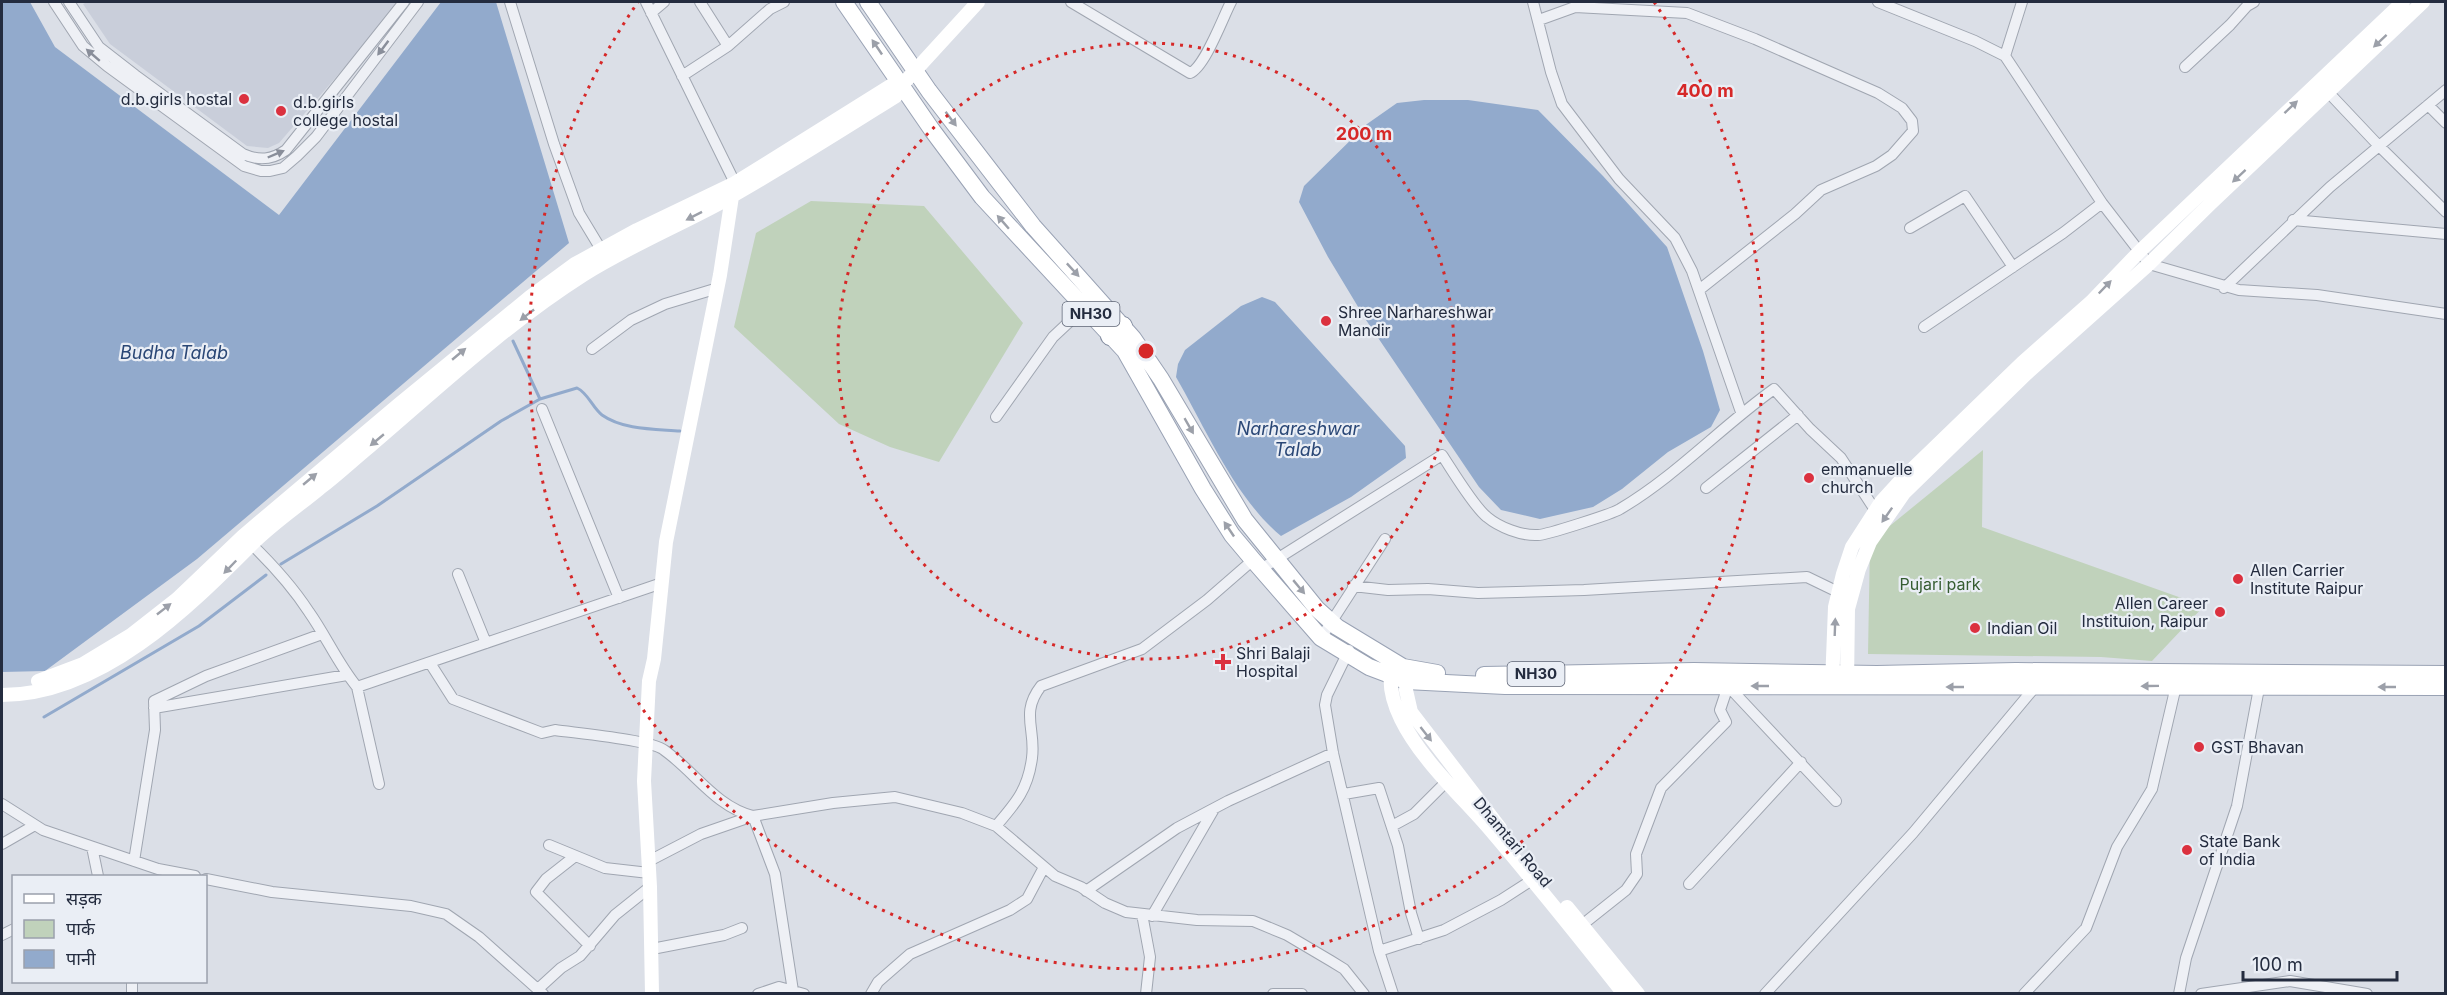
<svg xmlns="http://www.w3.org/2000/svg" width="2447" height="995" font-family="Inter,'Noto Sans Devanagari',sans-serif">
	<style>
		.built { fill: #c9ceda }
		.green { fill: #c0d2bb }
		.water { fill: #92aacc }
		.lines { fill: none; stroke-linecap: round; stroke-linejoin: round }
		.stream { stroke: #92aacc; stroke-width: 3 }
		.street-casing { stroke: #a0a6b1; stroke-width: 12 }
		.primary-casing { stroke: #99a2b4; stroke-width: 18 }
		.highway-casing { stroke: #818b9f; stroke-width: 20 }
		.street { stroke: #eef0f5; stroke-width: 10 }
		.secondary { stroke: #fff; stroke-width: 14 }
		.primary { stroke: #fff; stroke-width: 16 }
		.highway { stroke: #fff; stroke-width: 18 }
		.oneway { fill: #9ca0a9 }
		.oneway2 { fill: #898e9a }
		.ring { fill: none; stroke: #d62828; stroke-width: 3; stroke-dasharray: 3 6 }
		.poi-dot { fill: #db313f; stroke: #eaeef5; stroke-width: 2 }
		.labels { text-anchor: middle; stroke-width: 4.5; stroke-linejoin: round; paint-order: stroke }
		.shield { fill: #eaeef5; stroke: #5f6676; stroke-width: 1.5 }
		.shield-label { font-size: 15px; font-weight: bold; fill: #242c3f }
		.poi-label { font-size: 16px; fill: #242c3f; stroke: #eaeef5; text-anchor: start }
		.park-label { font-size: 16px; fill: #355c30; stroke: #eaeef5 }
		.street-label { font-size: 16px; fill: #242c3f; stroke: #eaeef5 }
		.water-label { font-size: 18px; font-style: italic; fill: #2a4776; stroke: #eaeef5 }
		.centre { fill: #d62828; stroke: #eaeef5; stroke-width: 3 }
		.ring-label { font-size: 18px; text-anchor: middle; font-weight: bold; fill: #d62828; stroke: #eaeef5; stroke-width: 4.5; stroke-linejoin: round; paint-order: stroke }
	</style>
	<rect width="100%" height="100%" fill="#dbdfe7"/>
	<path class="built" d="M87,2h314l-122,141 -11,5 -21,-2 -137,-102 -27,-40z"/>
	<path class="green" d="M811,201l113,5 99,117 -84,139 -49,-15 -51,-23 -105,-97 22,-94z
		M1983,450l-1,77 222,79 -52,55 -51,-4 -233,-3 2,-112z"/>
	<path class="water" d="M2,2h28l25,45 224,168 162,-213h55l73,241 -372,316 -152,112 -43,1z
		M1424,100h44l70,10 65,66 64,71 36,104 17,59 -9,17 -43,25 -46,37 -29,18 -53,12 -39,-9 -22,-23 -113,-167 -38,-63 -29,-55 5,-16 63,-62 30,-21z
		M1262,297l13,5 130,144 1,12 -55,39 -70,39c-46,-38 -75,-107 -105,-159l2,-13 7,-14 56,-44z"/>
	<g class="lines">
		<path class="stream" d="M513,341l27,58
			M281,564l96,-58 124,-85 39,-22 37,-11c11,5 15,19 25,27 21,15 53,14 78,16
			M44,717l155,-91 67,-51"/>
		<g class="street-casing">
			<path id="street" d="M54,2l29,44 24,20 137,100 17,5h9l13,-3 14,-12 19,-19 102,-135
				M69,2l30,45 36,28 108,79c16,7 29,6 43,-4l118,-148
				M510,2l44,142 25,69 26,43
				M646,2l89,181
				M700,2l28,44
				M1071,2l119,71c15,-6 33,-56 41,-71
				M1533,2l18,70 11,32 57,75 56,59 17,33 49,141
				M1878,2l97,39 30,15 97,147 47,61 90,26 78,5 129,19
				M651,13l13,-11
				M1539,20l36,-13 112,6 68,26 123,54 24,15 10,13 1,10 -21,24 -16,11 -55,24 -26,24 -96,76
				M2005,56l17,-54
				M2185,67l45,-42 17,-19 7,-4
				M682,76l46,-30 42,-37 14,-7
				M2328,92l51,54 67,66
				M2428,105l18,18
				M2293,220l153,14
				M1910,228l55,-32 48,71
				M2224,288l106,-101 116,-97
				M1924,327l139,-94 39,-30
				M592,349l39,-29 34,-16 53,-16
				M542,409l77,189
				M996,417l57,-80 32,-30
				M1706,488l92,-73
				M248,541c22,21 44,45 61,71 17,24 29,52 48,75l305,-104
				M1261,569l181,-114c10,15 32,52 45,62 12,10 34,19 51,18 8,0 74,-21 82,-26 56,-33 101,-82 154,-120l36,40 31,29 34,52
				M458,574l28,69
				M1353,586l35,4 40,-1 50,4 106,-3 223,-13 31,15
				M1321,638l64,-99
				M1349,650l-22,45 -2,10 8,48 46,198 14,43
				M430,663l23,36 89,34 13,-3c20,3 97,10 109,20 30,21 52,57 89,66l80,-13 62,-6 67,16 34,13 59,50 26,11 24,16 21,9 71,8 56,1 34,14 44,26 13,8 20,25
				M357,687l22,97
				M154,708l193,-33
				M1344,794l35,-6 19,58 13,67 8,26
				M2,804l41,26 115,39 37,7
				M996,826c20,-23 32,-37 36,-68 4,-29 -12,-45 9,-72l101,-37 65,-49 46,-40
				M1392,826l22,-12 33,-33
				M2,844l33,-19
				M549,845l56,23 44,5
				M92,847l6,29
				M574,857l-28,22 -10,13 54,54
				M134,861l21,-131 -1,-29 52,-25 116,-42
				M649,861l52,-27 52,-18 22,58 18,117
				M206,879l66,13 139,14 35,8 33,23 64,57
				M1689,884l112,-122
				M1086,891l91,-63 51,-27 105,-48
				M1142,914l8,43 -4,37
				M1152,916l62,-107
				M1582,925l44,-35 11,-16 -1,-20 25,-66 65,-66 -6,-12 8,-24 108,115
				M2,935l12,-6
				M652,949l72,-14 18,-7
				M1379,951l65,-21 57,-30 31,-20
				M538,989l23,-21 19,-12 35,-41 35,-28
				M132,994v-12
				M758,994l21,-7 25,7
				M871,994l7,-12 32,-28 100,-44 17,-11 17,-32
				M1273,994h29
				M1765,994l148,-161 122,-146
				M2024,994l62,-66 31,-81 35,-58 24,-103
				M2179,994l7,-36 51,-152 22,-118
				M2201,994l89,-13 77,13"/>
		</g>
		<g class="primary-casing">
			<path id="primary" d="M844,2l88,128 50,67 143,154 78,138 29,46 21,25 68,78 48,29 37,14 99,5 941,1
				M868,2l61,89 104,135 100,112 28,41 84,141 72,89 20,18 66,40 34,6
				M1484,675l210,-4 183,3 139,-3 430,3"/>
		</g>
		<g class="highway-casing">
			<path id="highway" d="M1110,336l13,-10"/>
		</g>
		<use href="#street" class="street"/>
		<path class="secondary" d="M1392,666c-4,18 1,37 9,53 19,39 58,75 86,107 47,55 92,111 137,168
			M1408,672l-2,18 5,22 89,116
			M38,681l45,-17 48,-29 46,-36 66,-63 155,-131 132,-108 45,-33 62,-34 98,-47 157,-98h10
			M1847,683l1,-74 11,-40 11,-27 34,-49 122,-119 123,-110 61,-60 213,-202
			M1832,684l3,-77 8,-33 9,-27 29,-45 21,-23 120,-116 69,-61 49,-51 263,-249
			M2,695c99,0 185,-86 250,-151 21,-21 45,-37 68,-56 17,-13 33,-28 50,-42 69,-59 136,-122 213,-171 43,-27 90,-47 135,-71 61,-34 119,-71 178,-108l6,-11 76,-83
			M1567,907l71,87
			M652,994l-2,-107 -6,-106 5,-100 5,-22 12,-117 54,-267 13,-85"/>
		<use href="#primary" class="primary"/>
		<use href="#highway" class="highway"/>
	</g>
	<defs><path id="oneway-solid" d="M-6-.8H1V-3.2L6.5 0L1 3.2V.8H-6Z" transform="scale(1.5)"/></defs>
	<g class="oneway">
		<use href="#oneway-solid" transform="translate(2380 41) rotate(137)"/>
		<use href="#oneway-solid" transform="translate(877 47) rotate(-124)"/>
		<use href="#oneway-solid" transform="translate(2291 107) rotate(-43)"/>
		<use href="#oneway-solid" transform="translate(951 119) rotate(53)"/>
		<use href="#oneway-solid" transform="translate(2239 176) rotate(137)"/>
		<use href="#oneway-solid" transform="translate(694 216) rotate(153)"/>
		<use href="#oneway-solid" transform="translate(1003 222) rotate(-131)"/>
		<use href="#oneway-solid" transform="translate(1073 270) rotate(47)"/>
		<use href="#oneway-solid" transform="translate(2105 287) rotate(-46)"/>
		<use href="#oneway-solid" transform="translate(527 315) rotate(142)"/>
		<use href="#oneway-solid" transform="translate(459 354) rotate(-40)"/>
		<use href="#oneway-solid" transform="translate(1189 426) rotate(60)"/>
		<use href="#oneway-solid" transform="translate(377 440) rotate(140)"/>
		<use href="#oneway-solid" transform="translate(310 479) rotate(-40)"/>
		<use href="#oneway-solid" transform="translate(1887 515) rotate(125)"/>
		<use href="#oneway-solid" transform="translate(1229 529) rotate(-124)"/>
		<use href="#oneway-solid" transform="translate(230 567) rotate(134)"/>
		<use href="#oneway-solid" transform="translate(1299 587) rotate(50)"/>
		<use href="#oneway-solid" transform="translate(164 609) rotate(-38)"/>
		<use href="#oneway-solid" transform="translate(1835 627) rotate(-88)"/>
		<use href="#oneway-solid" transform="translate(1760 686) rotate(180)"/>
		<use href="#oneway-solid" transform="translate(2150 686) rotate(179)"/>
		<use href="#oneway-solid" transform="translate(1955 687) rotate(-180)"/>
		<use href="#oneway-solid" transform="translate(2387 687) rotate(180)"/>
		<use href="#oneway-solid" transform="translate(1426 734) rotate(52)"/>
	</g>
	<g class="oneway2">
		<use href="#oneway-solid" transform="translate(383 48) rotate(127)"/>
		<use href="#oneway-solid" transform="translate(93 55) rotate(-139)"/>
		<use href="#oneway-solid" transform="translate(276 154) rotate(-23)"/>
	</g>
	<g class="ring">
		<circle cx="1146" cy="351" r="308"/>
		<path d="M1654 2A617 617 0 1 1 638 2"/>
	</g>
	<g class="poi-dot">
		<circle cx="244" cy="99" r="6"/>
		<circle cx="281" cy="111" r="6"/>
		<circle cx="1326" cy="321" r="6"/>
		<circle cx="1809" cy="478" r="6"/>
		<circle cx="2238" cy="579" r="6"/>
		<circle cx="2220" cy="612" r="6"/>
		<circle cx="1975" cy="628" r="6"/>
		<path d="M1220 653h6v6h6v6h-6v6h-6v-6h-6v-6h6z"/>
		<circle cx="2199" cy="747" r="6"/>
		<circle cx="2187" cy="850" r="6"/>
	</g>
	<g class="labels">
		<g class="shield">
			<rect x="1062.5" y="302" width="57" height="24" rx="4.5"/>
			<rect x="1507.5" y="662" width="57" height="24" rx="4.5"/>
		</g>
		<g class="shield-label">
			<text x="1091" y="319">NH30</text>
			<text x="1536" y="679">NH30</text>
		</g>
		<g class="poi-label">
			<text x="232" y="105" text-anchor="end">d.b.girls hostal</text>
			<text x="293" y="108">d.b.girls<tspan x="293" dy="18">college hostal</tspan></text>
			<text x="1338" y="318">Shree Narhareshwar<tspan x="1338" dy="18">Mandir</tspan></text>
			<text x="1821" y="475">emmanuelle<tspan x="1821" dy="18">church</tspan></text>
			<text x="2250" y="576">Allen Carrier<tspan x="2250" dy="18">Institute Raipur</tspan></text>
			<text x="2208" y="609" text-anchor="end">Allen Career<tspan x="2208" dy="18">Instituion, Raipur</tspan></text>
			<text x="1987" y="634">Indian Oil</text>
			<text x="1236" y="659">Shri Balaji<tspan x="1236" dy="18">Hospital</tspan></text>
			<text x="2211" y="753">GST Bhavan</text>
			<text x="2199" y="847">State Bank<tspan x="2199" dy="18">of India</tspan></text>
		</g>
		<g class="park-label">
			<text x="1940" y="590">Pujari park</text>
		</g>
		<g class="street-label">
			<text transform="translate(1513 842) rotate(50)" y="6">Dhamtari Road</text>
		</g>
		<g class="water-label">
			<text x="174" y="359">Budha Talab</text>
			<text x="1298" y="435">Narhareshwar<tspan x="1298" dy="21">Talab</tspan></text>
		</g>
	</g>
	<circle cx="1146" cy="351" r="9" class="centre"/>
	<g class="ring-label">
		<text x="1705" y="97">400 m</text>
		<text x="1364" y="140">200 m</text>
	</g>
	<rect width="2447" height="995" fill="none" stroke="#242c3f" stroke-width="6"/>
	<rect x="12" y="875" width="195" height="108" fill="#eaeef5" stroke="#9ba0ac" stroke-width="1.5"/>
	<rect x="24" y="894" width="30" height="9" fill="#ffffff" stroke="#9ba0ac" stroke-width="1.5"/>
	<text x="66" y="905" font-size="18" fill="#242c3f">सड़क</text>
	<rect x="24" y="920" width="30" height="18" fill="#c0d2bb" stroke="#9ba0ac" stroke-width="1.5"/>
	<text x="66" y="935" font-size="18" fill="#242c3f">पार्क</text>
	<rect x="24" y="950" width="30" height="18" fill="#92aacc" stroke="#9ba0ac" stroke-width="1.5"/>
	<text x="66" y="965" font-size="18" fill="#242c3f">पानी</text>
	<path d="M2243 971v9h154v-9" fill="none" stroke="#242c3f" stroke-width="3"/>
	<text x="2252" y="971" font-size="18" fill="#242c3f" stroke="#eaeef5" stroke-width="4.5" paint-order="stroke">100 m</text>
</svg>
